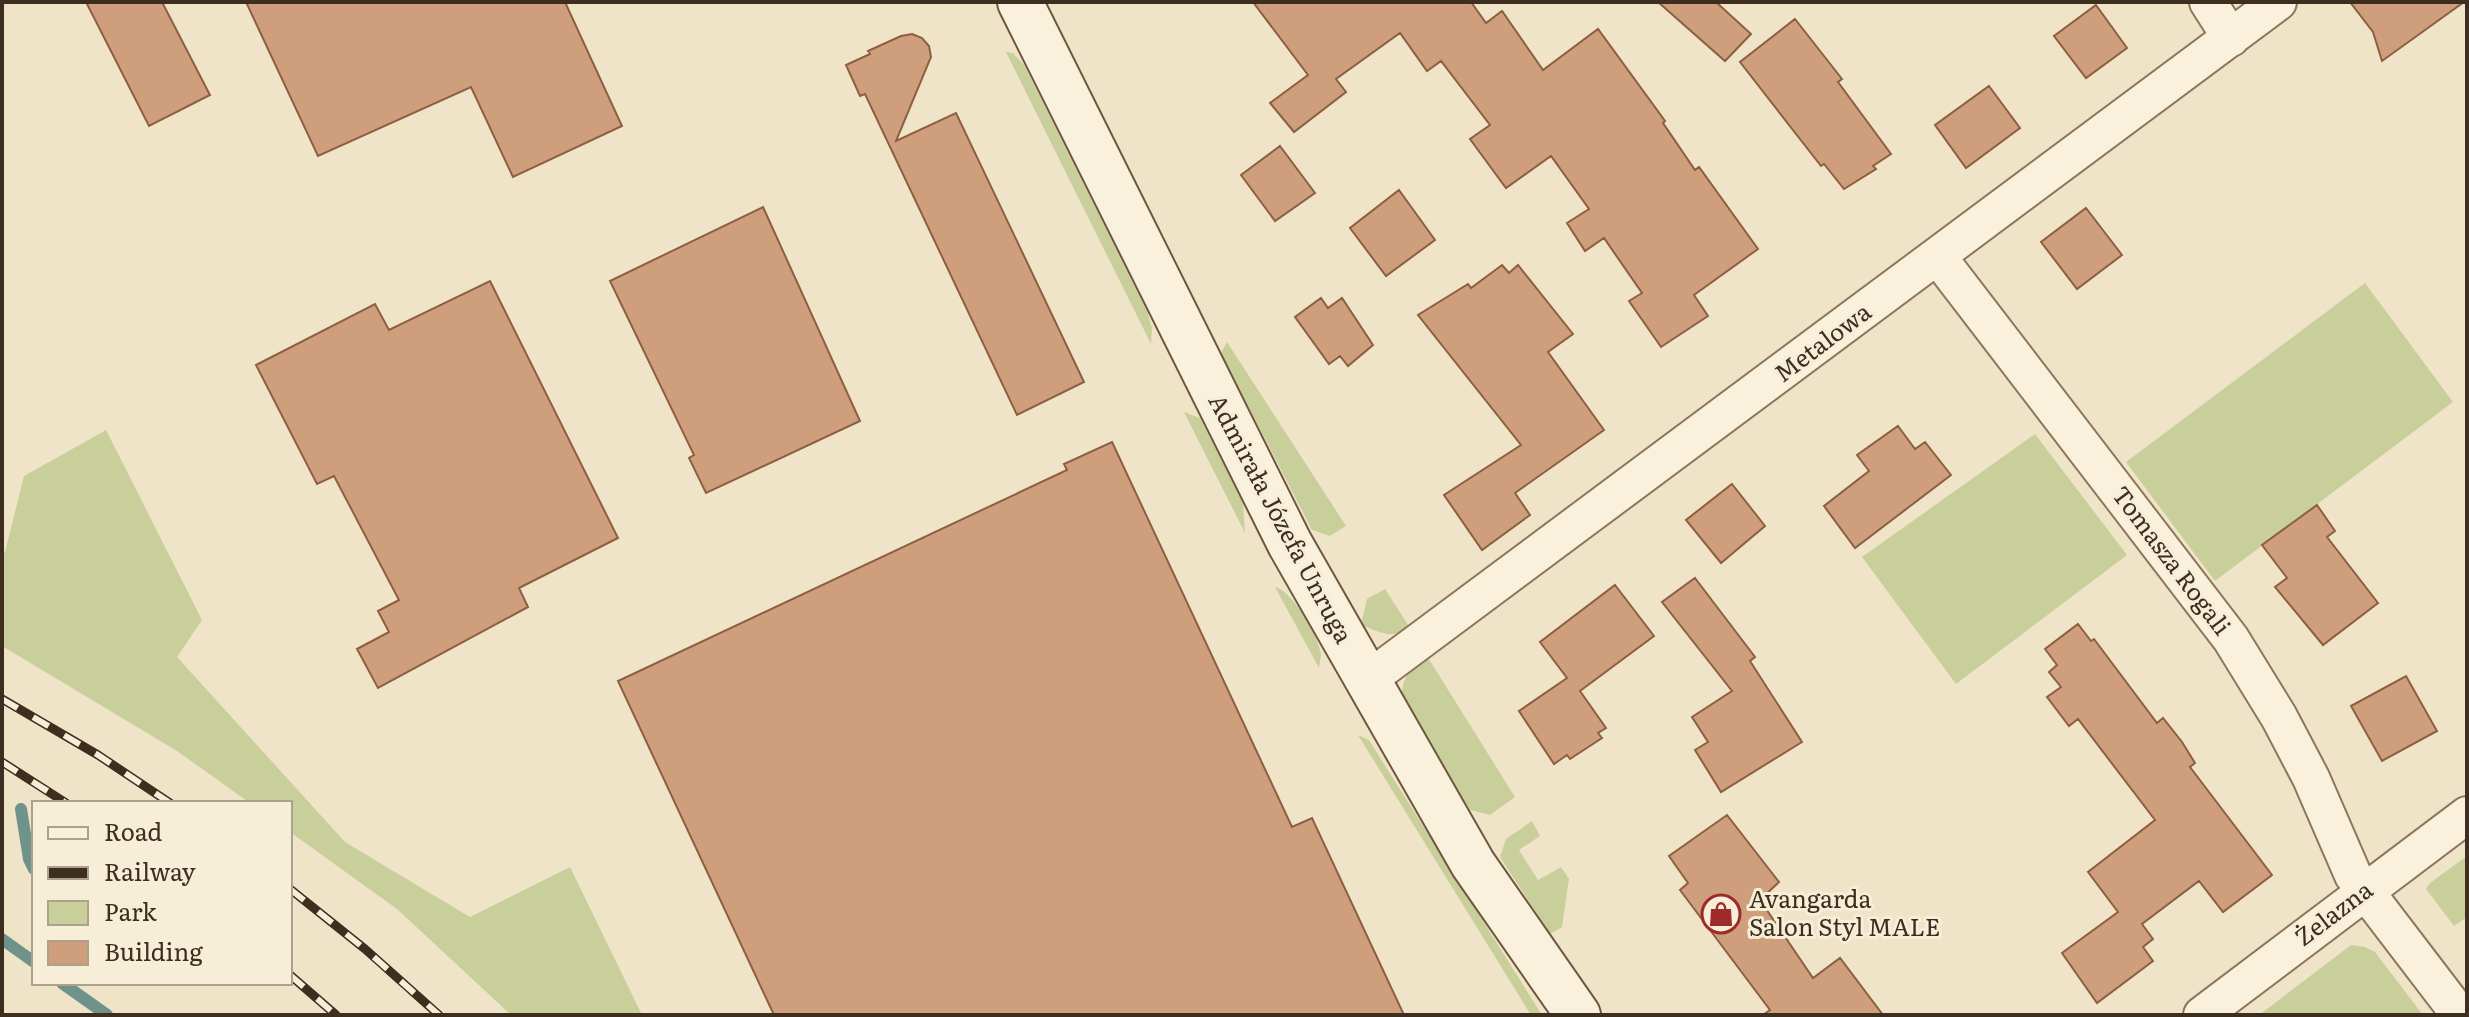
<svg xmlns="http://www.w3.org/2000/svg" width="2469" height="1017" font-family="Literata,serif">
	<style>
		.green { fill: #c9cf9b }
		.lines { fill: none; stroke-linecap: round; stroke-linejoin: round }
		.stream { stroke: #6f938a; stroke-width: 12 }
		.building { fill: #cf9f7d; stroke: #8d5f41; stroke-width: 2 }
		.street-casing { stroke: #8d765c; stroke-width: 40 }
		.secondary-casing { stroke: #6f573f; stroke-width: 48 }
		.street { stroke: #faf1dc; stroke-width: 36 }
		.secondary { stroke: #faf1dc; stroke-width: 44 }
		.rail-casing { stroke: #3d2e20; stroke-width: 9 }
		.rail { stroke: #f7eed8; stroke-width: 6; stroke-dasharray: 18; stroke-linecap: butt }
		.labels { text-anchor: middle; stroke-width: 6; stroke-linejoin: round; paint-order: stroke }
		.street-label { font-size: 24px; fill: #3d2e20; stroke: #f7eed8 }
		.poi-label { font-size: 24px; fill: #3d2e20; stroke: #f7eed8; text-anchor: start }
	</style>
	<rect width="100%" height="100%" fill="#f0e4c8"/>
	<path class="green" d="M1006,52l7,1 11,12 123,246 5,17 -1,16z
		M2365,283l88,119 -238,179 -89,-119z
		M1227,342l119,184 -16,10 -18,-6 -91,-177z
		M1184,412l16,6 43,85 2,30z
		M106,430l96,190 -25,37 168,185 125,75 100,-50 72,148h-131l-114,-106 -107,-77v-29h-40l-73,-52 -175,-105v-95l3,1 19,-76z
		M2035,434l92,121 -171,129 -94,-127z
		M1275,587c18,4 44,50 46,68 0,1 -2,13 -2,13z
		M1385,589l25,39c-16,12 -33,4 -49,-4l6,-25z
		M1427,656l88,141 -25,18 -20,-5 -68,-112c-1,-20 10,-32 25,-42z
		M1358,735l11,5 173,275h-11z
		M1532,821l8,15 -21,14 19,30 23,-13 8,12 -7,48 -12,7 -50,-77 6,-18z
		M2467,856v61l-13,9 -28,-37 4,-6z
		M2351,945l14,2 10,5 48,63h-164z"/>
	<g class="lines">
		<path class="stream" d="M21,809l8,50 5,10
			M2,939l32,23
			M62,983l45,32"/>
	</g>
	<path class="building" d="M86,2h76l48,93 -61,31z
		M246,2h319l57,124 -109,51 -42,-90 -153,69z
		M1253,2h218l15,21 16,-12 41,59 55,-41 67,92 -2,2 32,47 4,-3 59,82 -64,46 14,21 -47,31 -32,-46 13,-8 -38,-55 -19,13 -18,-28 22,-14 -38,-53 -45,32 -36,-49 20,-14 -49,-64 -14,10 -27,-38 -64,46 10,13 -52,40 -24,-29 38,-28z
		M1658,2h58l35,32 -26,27z
		M2350,2h114l-82,59 -9,-29z
		M2096,5l31,43 -41,30 -32,-42z
		M1795,19l47,60 -4,3 53,72 -18,12 3,3 -32,20 -20,-25 -3,2 -81,-104z
		M912,34l10,4 7,8 2,11 -35,84 60,-28 128,269 -67,33 -152,-321 -5,2 -14,-31 24,-11 -2,-3 33,-15z
		M1989,86l31,42 -54,40 -31,-43z
		M1280,146l35,47 -40,28 -34,-46z
		M1399,190l36,50 -49,36 -36,-48z
		M763,207l97,214 -154,72 -17,-35 5,-3 -84,-174z
		M2086,208l36,47 -45,34 -36,-47z
		M1502,265l7,8 9,-8 55,69 -25,18 56,78 -89,63 15,22 -48,35 -38,-55 77,-50 -103,-130 50,-31 3,4z
		M490,281l128,257 -99,50 9,19 -150,81 -21,-39 32,-17 -11,-21 21,-11 -65,-124 -17,8 -61,-119 119,-61 14,26z
		M1321,298l7,10 14,-10 31,47 -25,21 -8,-10 -11,8 -34,-47z
		M1898,426l17,23 10,-7 26,33 -96,73 -31,-42 45,-35 -12,-16z
		M1112,442l180,385 20,-9 92,197h-630l-156,-334 449,-211 -3,-6z
		M1732,484l33,42 -44,37 -35,-43z
		M2317,505l18,26 -8,6 51,66 -55,42 -48,-58 12,-9 -25,-33z
		M1695,578l60,79 -5,4 52,81 -81,50 -26,-42 13,-8 -16,-25 40,-26 -70,-89z
		M1615,585l39,51 -74,55 26,37 -8,5 4,5 -32,21 -3,-4 -13,9 -35,-53 48,-33 -27,-36z
		M2078,624l13,17 3,-2 63,84 6,-5 19,24 13,21 -5,4 82,108 -49,37 -24,-31 -57,43 11,15 -10,8 10,14 -56,42 -35,-50 56,-41 -30,-40 67,-52 -77,-101 -9,7 -22,-29 14,-10 -12,-15 8,-7 -12,-16z
		M2406,676l31,55 -55,30 -31,-55z
		M1727,815l52,67 -19,18 53,78 27,-20 43,57h-120l7,-5 -90,-120 8,-7 -19,-27z"/>
	<g class="lines">
		<g class="street-casing">
			<path id="street" d="M2208,2l23,36
				M1938,257l293,382 48,78 32,61 42,97 107,140
				M1366,681l912,-679
				M2202,1015l265,-200"/>
		</g>
		<g class="secondary-casing">
			<path id="secondary" d="M1020,2l270,542 183,320 105,151"/>
		</g>
		<use href="#street" class="street"/>
		<use href="#secondary" class="secondary"/>
		<g class="rail-casing">
			<path id="rail" d="M2,699l96,56 72,48
				M2,762l64,41
				M290,889l75,60 74,66
				M290,975l46,40"/>
		</g>
		<use href="#rail" class="rail"/>
	</g>
	<defs>
		<g id="shop-ring" transform="scale(2)"><circle r="9.5" fill="#f7eed8" stroke="#9e2a2b" stroke-width="1.5"/><path d="M-5-2.5h2.3a2.7 3.5 0 0 1 5.4 0H5L5.5 6h-11ZM-1.5-2.5h3a1.5 2.3 0 0 0-3 0Z" fill="#9e2a2b"/></g>
	</defs>
	<g fill-rule="evenodd">
		<use href="#shop-ring" x="1721" y="914"/>
	</g>
	<g class="labels">
		<g class="street-label">
			<text transform="translate(1823 343) rotate(-37)" y="8">Metalowa</text>
			<text transform="translate(1280 519) rotate(62)" y="8">Admirała Józefa Unruga</text>
			<text transform="translate(2171 561) rotate(53)" y="8">Tomasza Rogali</text>
			<text transform="translate(2334 914) rotate(-37)" y="8">Żelazna</text>
		</g>
		<g class="poi-label">
			<text x="1749" y="908">Avangarda<tspan x="1749" dy="28">Salon Styl MALE</tspan></text>
		</g>
	</g>
	<rect width="2469" height="1017" fill="none" stroke="#3d2e20" stroke-width="8"/>
	<rect x="32" y="801" width="260" height="184" fill="#f7eed8" stroke="#ada18e" stroke-width="2"/>
	<rect x="48" y="827" width="40" height="12" fill="#faf1dc" stroke="#ada18e" stroke-width="2"/>
	<text x="104" y="841" font-size="24" fill="#3d2e20">Road</text>
	<rect x="48" y="867" width="40" height="12" fill="#3d2e20" stroke="#ada18e" stroke-width="2"/>
	<text x="104" y="881" font-size="24" fill="#3d2e20">Railway</text>
	<rect x="48" y="901" width="40" height="24" fill="#c9cf9b" stroke="#ada18e" stroke-width="2"/>
	<text x="104" y="921" font-size="24" fill="#3d2e20">Park</text>
	<rect x="48" y="941" width="40" height="24" fill="#cf9f7d" stroke="#ada18e" stroke-width="2"/>
	<text x="104" y="961" font-size="24" fill="#3d2e20">Building</text>
</svg>
